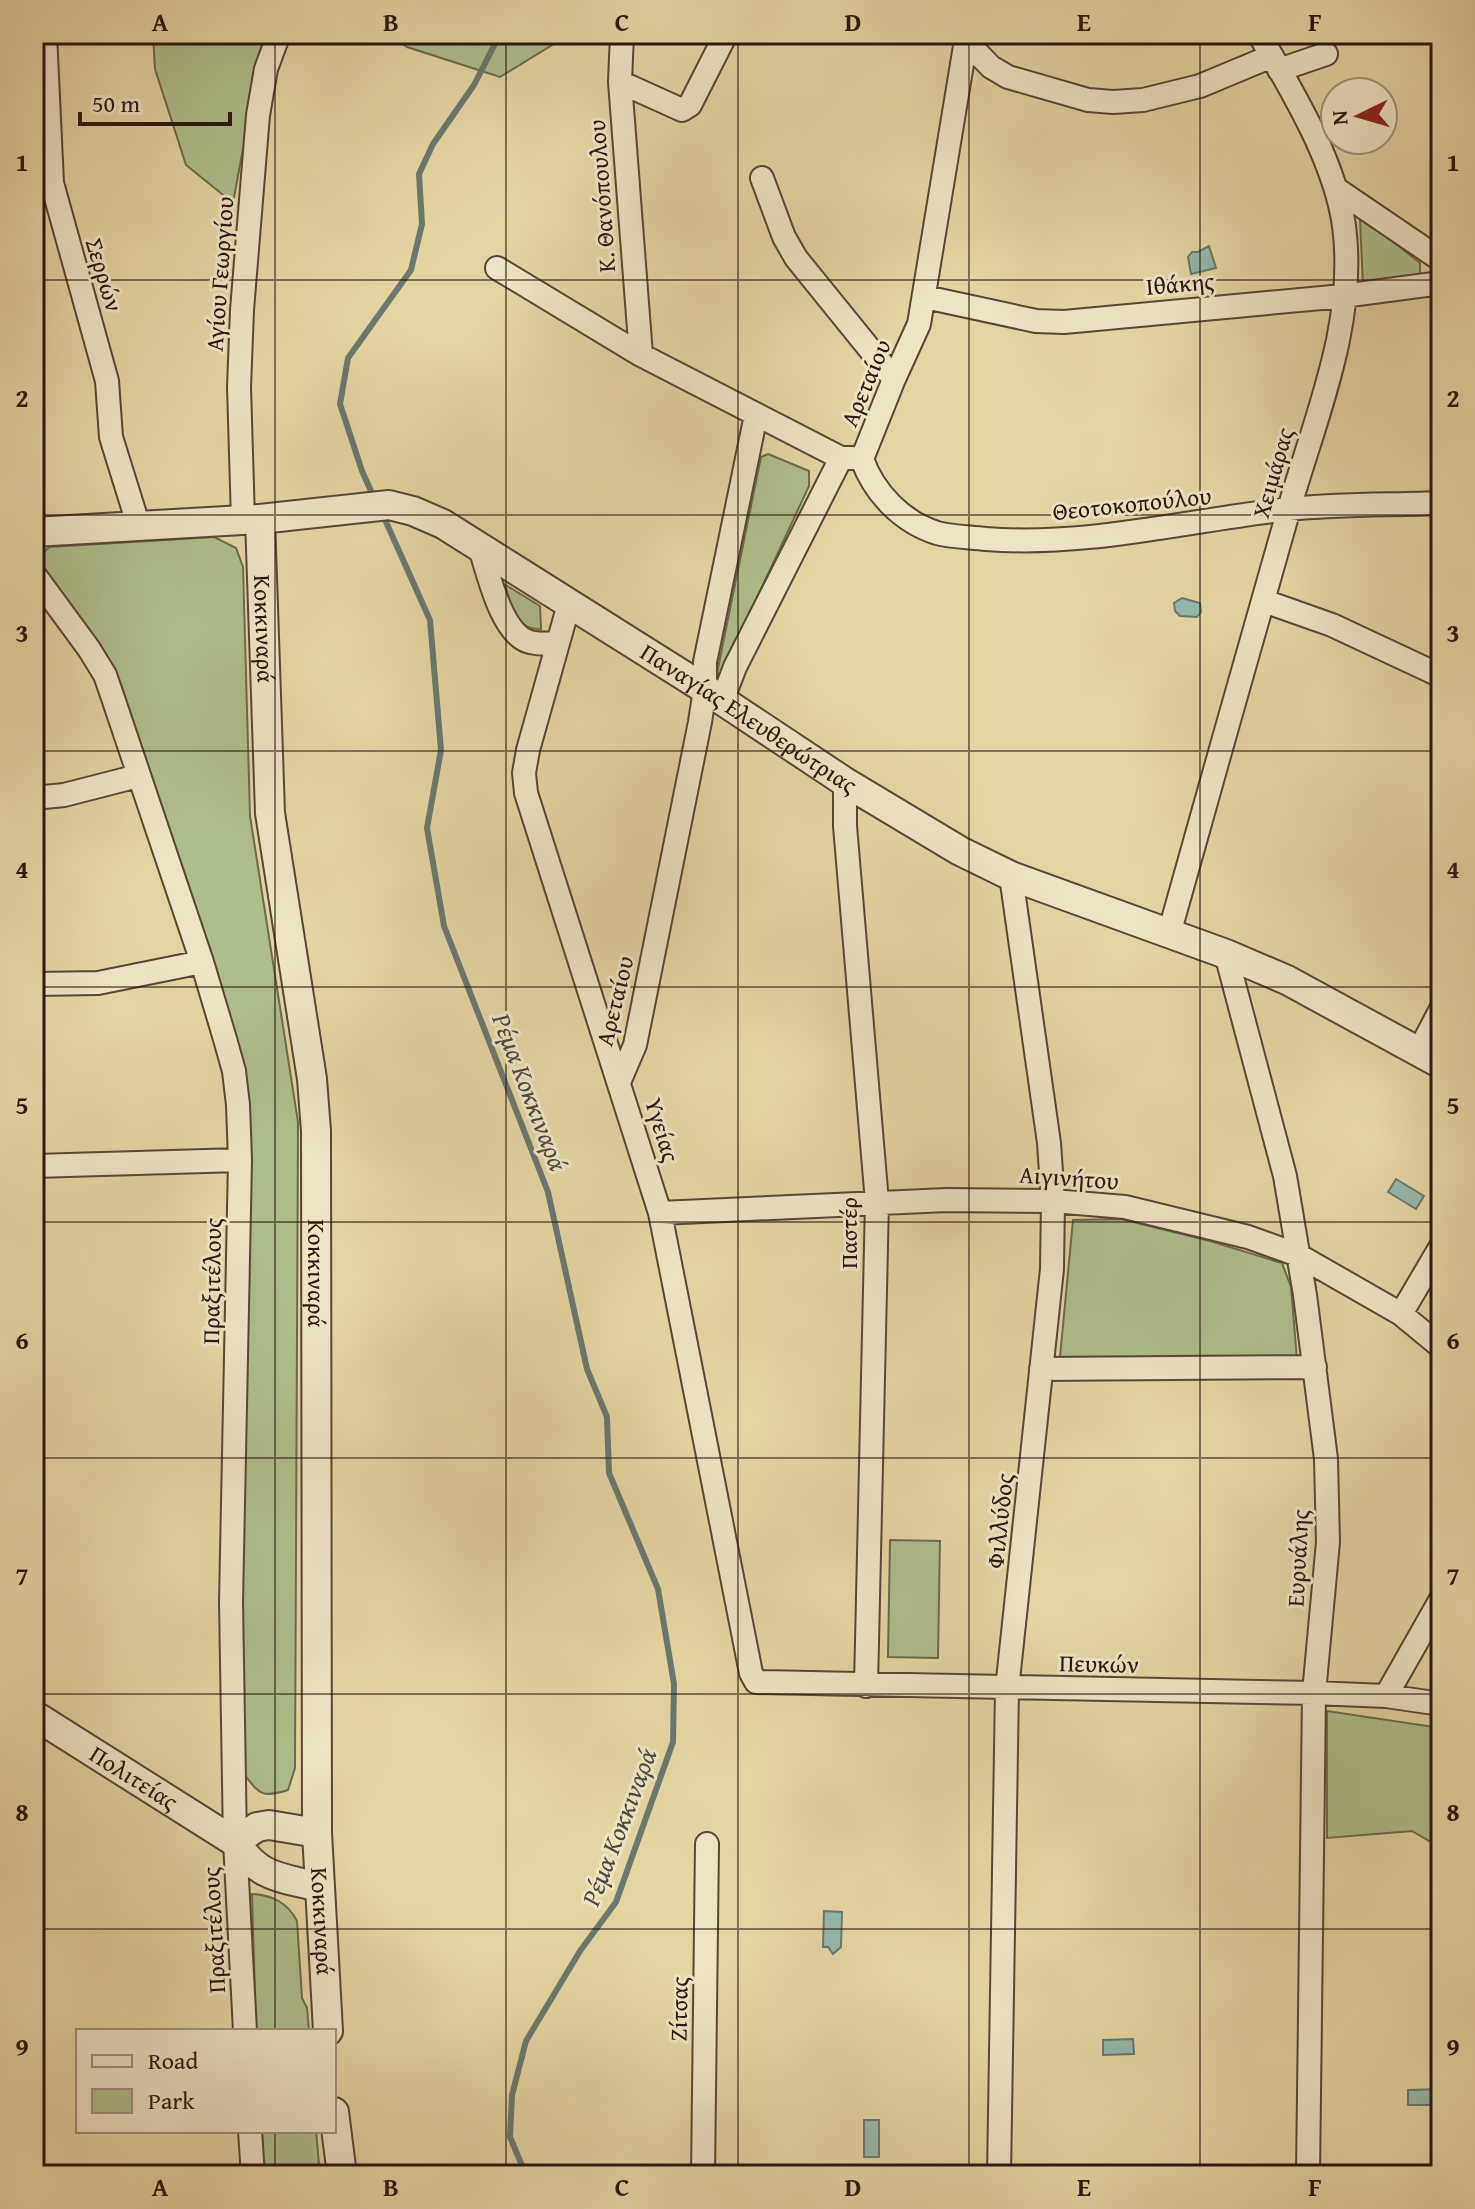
<svg xmlns="http://www.w3.org/2000/svg" width="1475" height="2209" font-family="'Gentium Book Plus',serif">
	<style>
		.green { fill: #aebe8a; stroke: #6c6a4c; stroke-width: 2 }
		.water { fill: #96b8ac; stroke: #6a786d; stroke-width: 2 }
		.lines { fill: none; stroke-linecap: round; stroke-linejoin: round }
		.stream { stroke: #6a786d; stroke-width: 6 }
		.minor-casing { stroke: #584634; stroke-width: 26 }
		.tertiary-casing { stroke: #584634; stroke-width: 32 }
		.minor { stroke: #ede4c3; stroke-width: 22 }
		.tertiary { stroke: #ede4c3; stroke-width: 28 }
		.grid { fill: none; stroke: #29170f; stroke-width: 2; stroke-opacity: 0.55 }
		.labels { text-anchor: middle; stroke-width: 6; stroke-linejoin: round; paint-order: stroke }
		.street-label { font-size: 24px; fill: #29170f; stroke: #ede4c3 }
		.water-label { font-size: 26px; font-style: italic; fill: #4a473e; stroke: #ede4c3 }
		.neatline { fill: none; stroke: #29170f; stroke-width: 3 }
		.grid-label { font-size: 26px; text-anchor: middle; font-weight: bold; fill: #29170f }
	</style>
	<rect width="100%" height="100%" fill="#e3d5a2"/>
	<filter id="stains"><feTurbulence type="fractalNoise" baseFrequency=".0025" numOctaves="4"/><feColorMatrix values="0 0 0 0 .2 0 0 0 0 .09 0 0 0 0 .02 0 0 0 .5 -.17"/></filter>
	<radialGradient id="worn" r=".72"><stop offset=".6" stop-color="#630" stop-opacity="0"/><stop offset="1" stop-color="#630" stop-opacity=".3"/></radialGradient>
	<path class="green" d="M153,34h118l-14,39 -24,130 -47,-38 -31,-96z
		M389,34h181l-70,43 -93,-30z
		M1362,217l58,46v12l-57,11 -3,-67z
		M768,454l41,17v15l-88,189 -4,-2 44,-216z
		M214,537l22,11 7,19 7,249 48,306 -3,646 -7,22c-26,8 -28,5 -44,-16l-5,-169 12,-436 -3,-61 -126,-418 -81,-119c-3,-12 0,-18 9,-24z
		M504,584l36,22 1,23c-27,1 -28,-23 -37,-45z
		M1121,1219l89,22 72,22 9,24 6,73 -237,-3 13,-137z
		M890,1540l50,1 -2,117 -50,-1z
		M1327,1711l114,17v120l-29,-17 -85,7z
		M252,1894c20,1 35,8 45,27l5,77 5,10 2,23h-53z
		M262,2131h54l4,44h-56z"/>
	<path class="water" d="M1209,246l7,22 -25,6 -3,-17 4,-5h6z
		M1182,598l18,5 1,9 -4,5 -17,-1 -5,-5 -1,-8z
		M1396,1179l28,17 -8,13 -28,-17z
		M824,1911l18,1 -1,35 -8,7 -5,-7h-5z
		M1133,2039l1,15 -31,1v-15z
		M1441,2089v16h-33v-15z
		M864,2120h15v37h-15z"/>
	<g class="lines">
		<path class="stream" d="M375,500l-13,-29 -22,-67 8,-46 63,-88 11,-46 -3,-50 14,-30 41,-59 26,-51
			M382,513l48,107 11,130 -14,78 17,98 104,266 39,177 20,48 2,56 49,116 16,95 -1,58 -57,160 -36,49 -54,90 -14,54 -2,42 16,38"/>
		<g class="minor-casing">
			<path id="minor" d="M45,34l7,149 55,198 4,56 28,90
				M622,34l-2,48 21,273
				M959,34l32,33 17,10 80,23 25,2 30,-2 57,-14 72,-30
				M1279,70l47,-16
				M620,82l62,28 8,-5 36,-71
				M762,178l22,59 12,21 98,121
				M1338,190l103,70
				M497,268l144,87 200,103
				M925,297l111,24 28,1 279,-26 98,-13
				M862,459c12,34 40,63 75,74 15,4 33,4 49,6 101,8 203,-19 303,-30 50,-5 102,-4 152,-6
				M862,459l32,-80 25,-55 47,-284
				M243,520l-4,-133 3,-77 16,-195 8,-46 13,-35
				M480,548c8,25 21,83 47,93 9,4 21,2 31,2
				M34,574l55,75 16,26 8,23 89,264 23,77 9,32 4,34 2,55 -9,442 4,240 10,189
				M1264,601l68,24 109,51
				M569,604l-41,146 -4,23 2,20 134,420 91,460 5,9 558,11 72,3 55,8
				M722,701l13,-34 106,-209h12
				M845,782v44l32,376 -11,484
				M34,798l30,-3 74,-19
				M1169,934c40,-142 79,-283 120,-425 26,-91 68,-186 55,-283 -9,-65 -52,-135 -85,-192
				M1226,954l59,222 20,119 21,164 2,83 -14,151 -6,482
				M34,984l64,-1 104,-21
				M1419,1051l22,-42
				M620,1080l15,-35 65,-323 5,-33v-27l51,-247
				M34,1166l206,-6
				M660,1213l287,-13 106,1 72,6 123,30 50,18 103,59 40,33
				M1401,1314l40,-68
				M1041,1369l274,-2
				M1386,1696l55,-97
				M250,2131l3,44
				M703,2175l4,-331
				M999,2175l8,-486 45,-420 1,-68 -4,-58 -38,-267"/>
		</g>
		<g class="tertiary-casing">
			<g id="tertiary">
				<path id="s1" d="M260,519l10,294 42,266 4,52 1,702 11,198"/>
				<path id="s2" d="M34,532l226,-13 129,-14 24,6 30,13 262,165 140,93 115,69 51,25 215,78 61,26 154,84"/>
				<path id="s3" d="M34,1715l201,127"/>
				<path d="M317,1833l-48,-8 -12,2 -22,15c26,37 42,34 83,45"/>
				<path d="M334,2112l8,63"/>
			</g>
		</g>
		<use href="#minor" class="minor"/>
		<use href="#tertiary" class="tertiary"/>
	</g>
	<path class="grid" d="M275,34v1997M506,34v2141M738,34v2141M969,34v2141M1200,34v2141M34,280h1407M34,515h1407M34,751h1407M34,987h1407M34,1222h1407M34,1458h1407M34,1694h1407M34,1929h1407M275,2131v44"/>
	<g class="labels">
		<g class="street-label">
			<text transform="translate(602 196) rotate(-94)" y="8">Κ. Θανόπουλου</text>
			<text transform="translate(220 274) rotate(-86)" y="8">Αγίου Γεωργίου</text>
			<text transform="translate(104 275) rotate(73)" y="8">Σερρών</text>
			<text transform="translate(1180 284) rotate(-5)" y="8">Ιθάκης</text>
			<text transform="translate(866 383) rotate(-67)" y="8">Αρεταίου</text>
			<text transform="translate(1273 473) rotate(-74)" y="8">Χειμάρας</text>
			<text transform="translate(1132 504) rotate(-6)" y="8">Θεοτοκοπούλου</text>
			<text dy="8" stroke="none"><textPath href="#s1" startOffset="110">Κοκκιναρά</textPath></text>
			<text dy="8" stroke="none"><textPath href="#s2" startOffset="776">Παναγίας Ελευθερώτριας</textPath></text>
			<text transform="translate(615 1001) rotate(-76)" y="8">Αρεταίου</text>
			<text transform="translate(662 1130) rotate(73)" y="8">Υγείας</text>
			<text transform="translate(1069 1178) rotate(4)" y="8">Αιγινήτου</text>
			<text transform="translate(849 1233) rotate(-90)" y="8">Παστέρ</text>
			<text dy="8" stroke="none"><textPath href="#s1" startOffset="758">Κοκκιναρά</textPath></text>
			<text transform="translate(212 1281) rotate(-89)" y="8">Πραξιτέλους</text>
			<text transform="translate(1000 1521) rotate(-84)" y="8">Φιλλύδος</text>
			<text transform="translate(1298 1558) rotate(-87)" y="8">Ευρυάλης</text>
			<text transform="translate(1099 1664) rotate(1)" y="8">Πευκών</text>
			<text dy="8" stroke="none"><textPath href="#s3" startOffset="118">Πολιτείας</textPath></text>
			<text dy="8" stroke="none"><textPath href="#s1" startOffset="1406">Κοκκιναρά</textPath></text>
			<text transform="translate(214 1930) rotate(-93)" y="8">Πραξιτέλους</text>
			<text transform="translate(679 2009) rotate(-89)" y="8">Ζίτσας</text>
		</g>
		<g class="water-label">
			<text transform="translate(530 1092) rotate(69)" y="9">Ρέμα Κοκκιναρά</text>
			<text transform="translate(619 1827) rotate(-69)" y="9">Ρέμα Κοκκιναρά</text>
		</g>
	</g>
	<rect width="1475" height="2209" fill="none" stroke="#e3d5a2" stroke-width="88"/>
	<rect x="76" y="2029" width="260" height="104" fill="#ede4c3" stroke="#9f927b" stroke-width="2"/>
	<rect x="92" y="2055" width="40" height="12" fill="#ede4c3" stroke="#9f927b" stroke-width="2"/>
	<text x="148" y="2069" font-size="24" fill="#29170f">Road</text>
	<rect x="92" y="2089" width="40" height="24" fill="#aebe8a" stroke="#9f927b" stroke-width="2"/>
	<text x="148" y="2109" font-size="24" fill="#29170f">Park</text>
	<g transform="translate(1359 116) rotate(265)"><circle r="38" fill="#ede4c3" stroke="#9f927b" stroke-width="2"/>
	<path d="M0-6L14 30L0 20L-14 30Z" fill="#8f2418"/>
	<text y="-12" font-size="22" font-weight="bold" text-anchor="middle" fill="#29170f">N</text>
	</g>
	<path d="M80 112v12h150v-12" fill="none" stroke="#29170f" stroke-width="4"/>
	<text x="92" y="112" font-size="24" fill="#29170f" stroke="#ede4c3" stroke-width="6" paint-order="stroke">50 m</text>
	<rect x="44" y="44" width="1387" height="2121" class="neatline"/>
	<g class="grid-label">
		<text x="160" y="31">A</text>
		<text x="391" y="31">B</text>
		<text x="622" y="31">C</text>
		<text x="853" y="31">D</text>
		<text x="1084" y="31">E</text>
		<text x="1315" y="31">F</text>
		<text x="22" y="171">1</text>
		<text x="1453" y="171">1</text>
		<text x="22" y="407">2</text>
		<text x="1453" y="407">2</text>
		<text x="22" y="642">3</text>
		<text x="1453" y="642">3</text>
		<text x="22" y="878">4</text>
		<text x="1453" y="878">4</text>
		<text x="22" y="1114">5</text>
		<text x="1453" y="1114">5</text>
		<text x="22" y="1349">6</text>
		<text x="1453" y="1349">6</text>
		<text x="22" y="1585">7</text>
		<text x="1453" y="1585">7</text>
		<text x="22" y="1821">8</text>
		<text x="1453" y="1821">8</text>
		<text x="22" y="2056">9</text>
		<text x="1453" y="2056">9</text>
		<text x="160" y="2196">A</text>
		<text x="391" y="2196">B</text>
		<text x="622" y="2196">C</text>
		<text x="853" y="2196">D</text>
		<text x="1084" y="2196">E</text>
		<text x="1315" y="2196">F</text>
	</g>
	<rect width="100%" height="100%" filter="url(#stains)"/>
	<rect width="100%" height="100%" fill="url(#worn)"/>
</svg>
